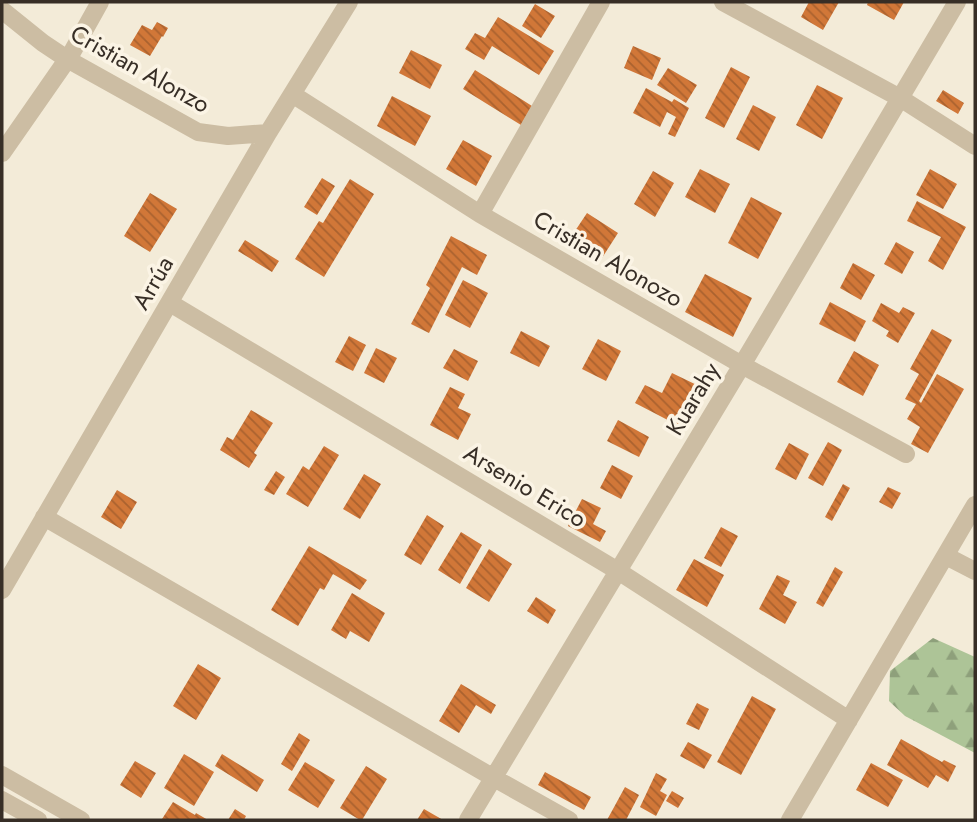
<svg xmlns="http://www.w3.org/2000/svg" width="977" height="822" font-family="Jost,sans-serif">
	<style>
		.forest { fill: url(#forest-firs) }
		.building { fill: url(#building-back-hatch) }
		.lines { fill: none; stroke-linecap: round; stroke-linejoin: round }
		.minor { stroke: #ccbda3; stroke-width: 18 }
		.labels { text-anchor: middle; stroke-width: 7; stroke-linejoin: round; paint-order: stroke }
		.street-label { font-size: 24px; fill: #372e26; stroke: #fbf4e5 }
	</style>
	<defs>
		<pattern id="forest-firs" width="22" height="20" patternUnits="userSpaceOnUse" patternTransform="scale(1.75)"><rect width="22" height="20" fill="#adc497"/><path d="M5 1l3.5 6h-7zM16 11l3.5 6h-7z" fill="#8ea07b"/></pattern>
		<pattern id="building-back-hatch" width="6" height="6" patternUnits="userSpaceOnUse" patternTransform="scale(1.75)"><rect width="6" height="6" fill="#d17738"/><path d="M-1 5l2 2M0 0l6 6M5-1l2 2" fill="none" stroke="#aa622f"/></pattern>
	</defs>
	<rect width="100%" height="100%" fill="#f3ebd8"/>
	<path class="forest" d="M933,638l42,19v96l-70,-37 -16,-15 1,-30z"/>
	<path class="building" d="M809,2h30l-16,28 -22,-13z
		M868,2h36l-10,18 -27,-15z
		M535,4l20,12 -14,22 -19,-12z
		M498,17l56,34 -15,24 -47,-29 -8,14 -19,-11 10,-16 10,5z
		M157,22l11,6 -5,9 -1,-1 -12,20 -20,-11 12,-20 10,5z
		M633,46l28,12 -9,22 -28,-12z
		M411,50l31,15 -12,24 -31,-16z
		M731,67l19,10 -26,51 -19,-10z
		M668,68l29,17 -11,18 -29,-18z
		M475,70l57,36 -11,19 -58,-36z
		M817,85l26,13 -21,41 -26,-14z
		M646,88l26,14 2,-3 15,9 -14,29 -7,-3 8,-17 -9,-5 -7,15 -27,-14z
		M943,90l21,13 -6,11 -22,-13z
		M392,96l39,20 -16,30 -38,-20z
		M753,105l23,12 -17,34 -23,-12z
		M463,140l29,16 -16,30 -30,-17z
		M700,169l30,15 -15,29 -30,-16z
		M930,169l27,15 -14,25 -27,-14z
		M653,171l21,12 -19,34 -21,-13z
		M322,178l13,8 -18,29 -13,-8z
		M350,179l24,15 -50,83 -29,-18 24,-38 4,2z
		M150,193l27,16 -27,43 -26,-16z
		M751,197l31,16 -24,46 -30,-16z
		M917,201l49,26 -23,43 -15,-9 13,-24 -34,-16z
		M587,213l31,20 -16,25 -31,-21z
		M451,236l36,19 -10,20 -15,-8 -33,66 -18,-9 19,-36 -4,-3z
		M245,240l34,21 -7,11 -34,-21z
		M896,242l18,10 -12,22 -18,-10z
		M853,263l22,12 -14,25 -21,-12z
		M705,274l47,24 -19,39 -48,-25z
		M463,280l25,13 -18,35 -25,-13z
		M830,302l36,19 -11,21 -36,-18z
		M881,303l18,10 4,-6 12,6 -17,30 -12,-7 3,-5 -17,-10z
		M932,329l20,11 -33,61 2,2 16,-29 27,15 -36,64 -17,-9 9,-17 -13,-8 9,-15 -11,-5 14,-25 -9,-5z
		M521,331l29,15 -11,21 -29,-14z
		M349,336l17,9 -13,26 -18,-9z
		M598,339l23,12 -15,30 -24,-12z
		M376,348l21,10 -13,25 -20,-10z
		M454,349l24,12 -10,20 -25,-13z
		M854,351l25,14 -16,31 -26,-14z
		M672,373l33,16 -20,40 -50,-26 10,-18 17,8z
		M450,387l15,7 -7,14 13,6 -13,26 -28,-15z
		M251,410l22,13 -19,30 3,2 -8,13 -29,-18 7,-13 6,3z
		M618,420l31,17 -10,20 -32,-16z
		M828,442l14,8 -19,36 -15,-8z
		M789,443l20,11 -13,26 -21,-11z
		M324,446l15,9 -31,52 -22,-13 17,-28 6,4z
		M612,465l21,11 -12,23 -21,-11z
		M276,471l9,6 -11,18 -10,-5z
		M364,474l17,10 -21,35 -17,-10z
		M843,484l7,4 -18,33 -7,-4z
		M888,487l13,6 -9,16 -13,-7z
		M117,490l20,12 -16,27 -20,-12z
		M582,499l19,9 -8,16 13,7 -6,11 -32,-16z
		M427,515l17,11 -23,39 -17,-10z
		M721,527l17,9 -17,31 -17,-9z
		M461,532l21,13 -22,39 -22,-14z
		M309,546l58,34 -7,10 -27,-16 -9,16 -4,-2 -22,38 -27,-16z
		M489,549l23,15 -23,38 -23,-14z
		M694,559l30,16 -17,32 -31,-17z
		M835,567l8,5 -20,35 -7,-4z
		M777,575l13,6 -7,14 14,7 -12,22 -26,-15z
		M352,593l33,20 -16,29 -19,-11 -4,8 -15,-9z
		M536,597l20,13 -8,14 -21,-13z
		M198,664l23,14 -25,42 -23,-14z
		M461,684l35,21 -5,9 -15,-9 -17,28 -20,-12z
		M752,696l24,13 -35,66 -24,-13z
		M697,703l12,6 -10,21 -13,-6z
		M299,733l11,7 -18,31 -11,-7z
		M901,739l41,23 2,-2 12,6 -8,16 -12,-7 -8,13 -41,-23z
		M688,742l24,13 -8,14 -24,-13z
		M184,754l30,18 -20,34 -30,-18z
		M222,754l42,26 -7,12 -42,-26z
		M135,761l21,12 -15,25 -21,-13z
		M305,762l30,18 -17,28 -30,-18z
		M871,763l32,17 -15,27 -32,-17z
		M366,766l21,13 -25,41h-2l-20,-12z
		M545,772l46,25 -7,13 -46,-25z
		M656,773l11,6 -7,12 7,4 -11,21 -16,-9z
		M625,787l14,8 -13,25h-19z
		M672,791l12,7 -6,10 -12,-7z
		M173,802l22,13 1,-2 12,7h-44l-2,-1z
		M235,809l11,7 -2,4h-16z
		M424,809l19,11h-26z"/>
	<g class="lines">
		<path class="minor" d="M723,2l177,96 75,48
			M2,10l41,33 24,16 131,73 30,4 40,-3
			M292,94l188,120 262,151 164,89
			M2,153l69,-99 29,-52
			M480,214l121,-212
			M170,303l448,268 231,149
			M44,517l450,261 75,42
			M946,556l29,15
			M2,590l266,-457 81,-131
			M2,775l79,45
			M2,800l36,20
			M468,820l274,-455 215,-363
			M790,820l185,-315"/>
	</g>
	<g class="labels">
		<g class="street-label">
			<text transform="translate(140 69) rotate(29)" y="8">Cristian Alonzo</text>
			<text transform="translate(608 259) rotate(30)" y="8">Cristian Alonozo</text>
			<text transform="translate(153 283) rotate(-60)" y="8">Arrúa</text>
			<text transform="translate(693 399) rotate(-59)" y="8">Kuarahy</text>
			<text transform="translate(525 486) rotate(31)" y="8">Arsenio Erico</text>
		</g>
	</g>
	<rect width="977" height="822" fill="none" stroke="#372e26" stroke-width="7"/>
</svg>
